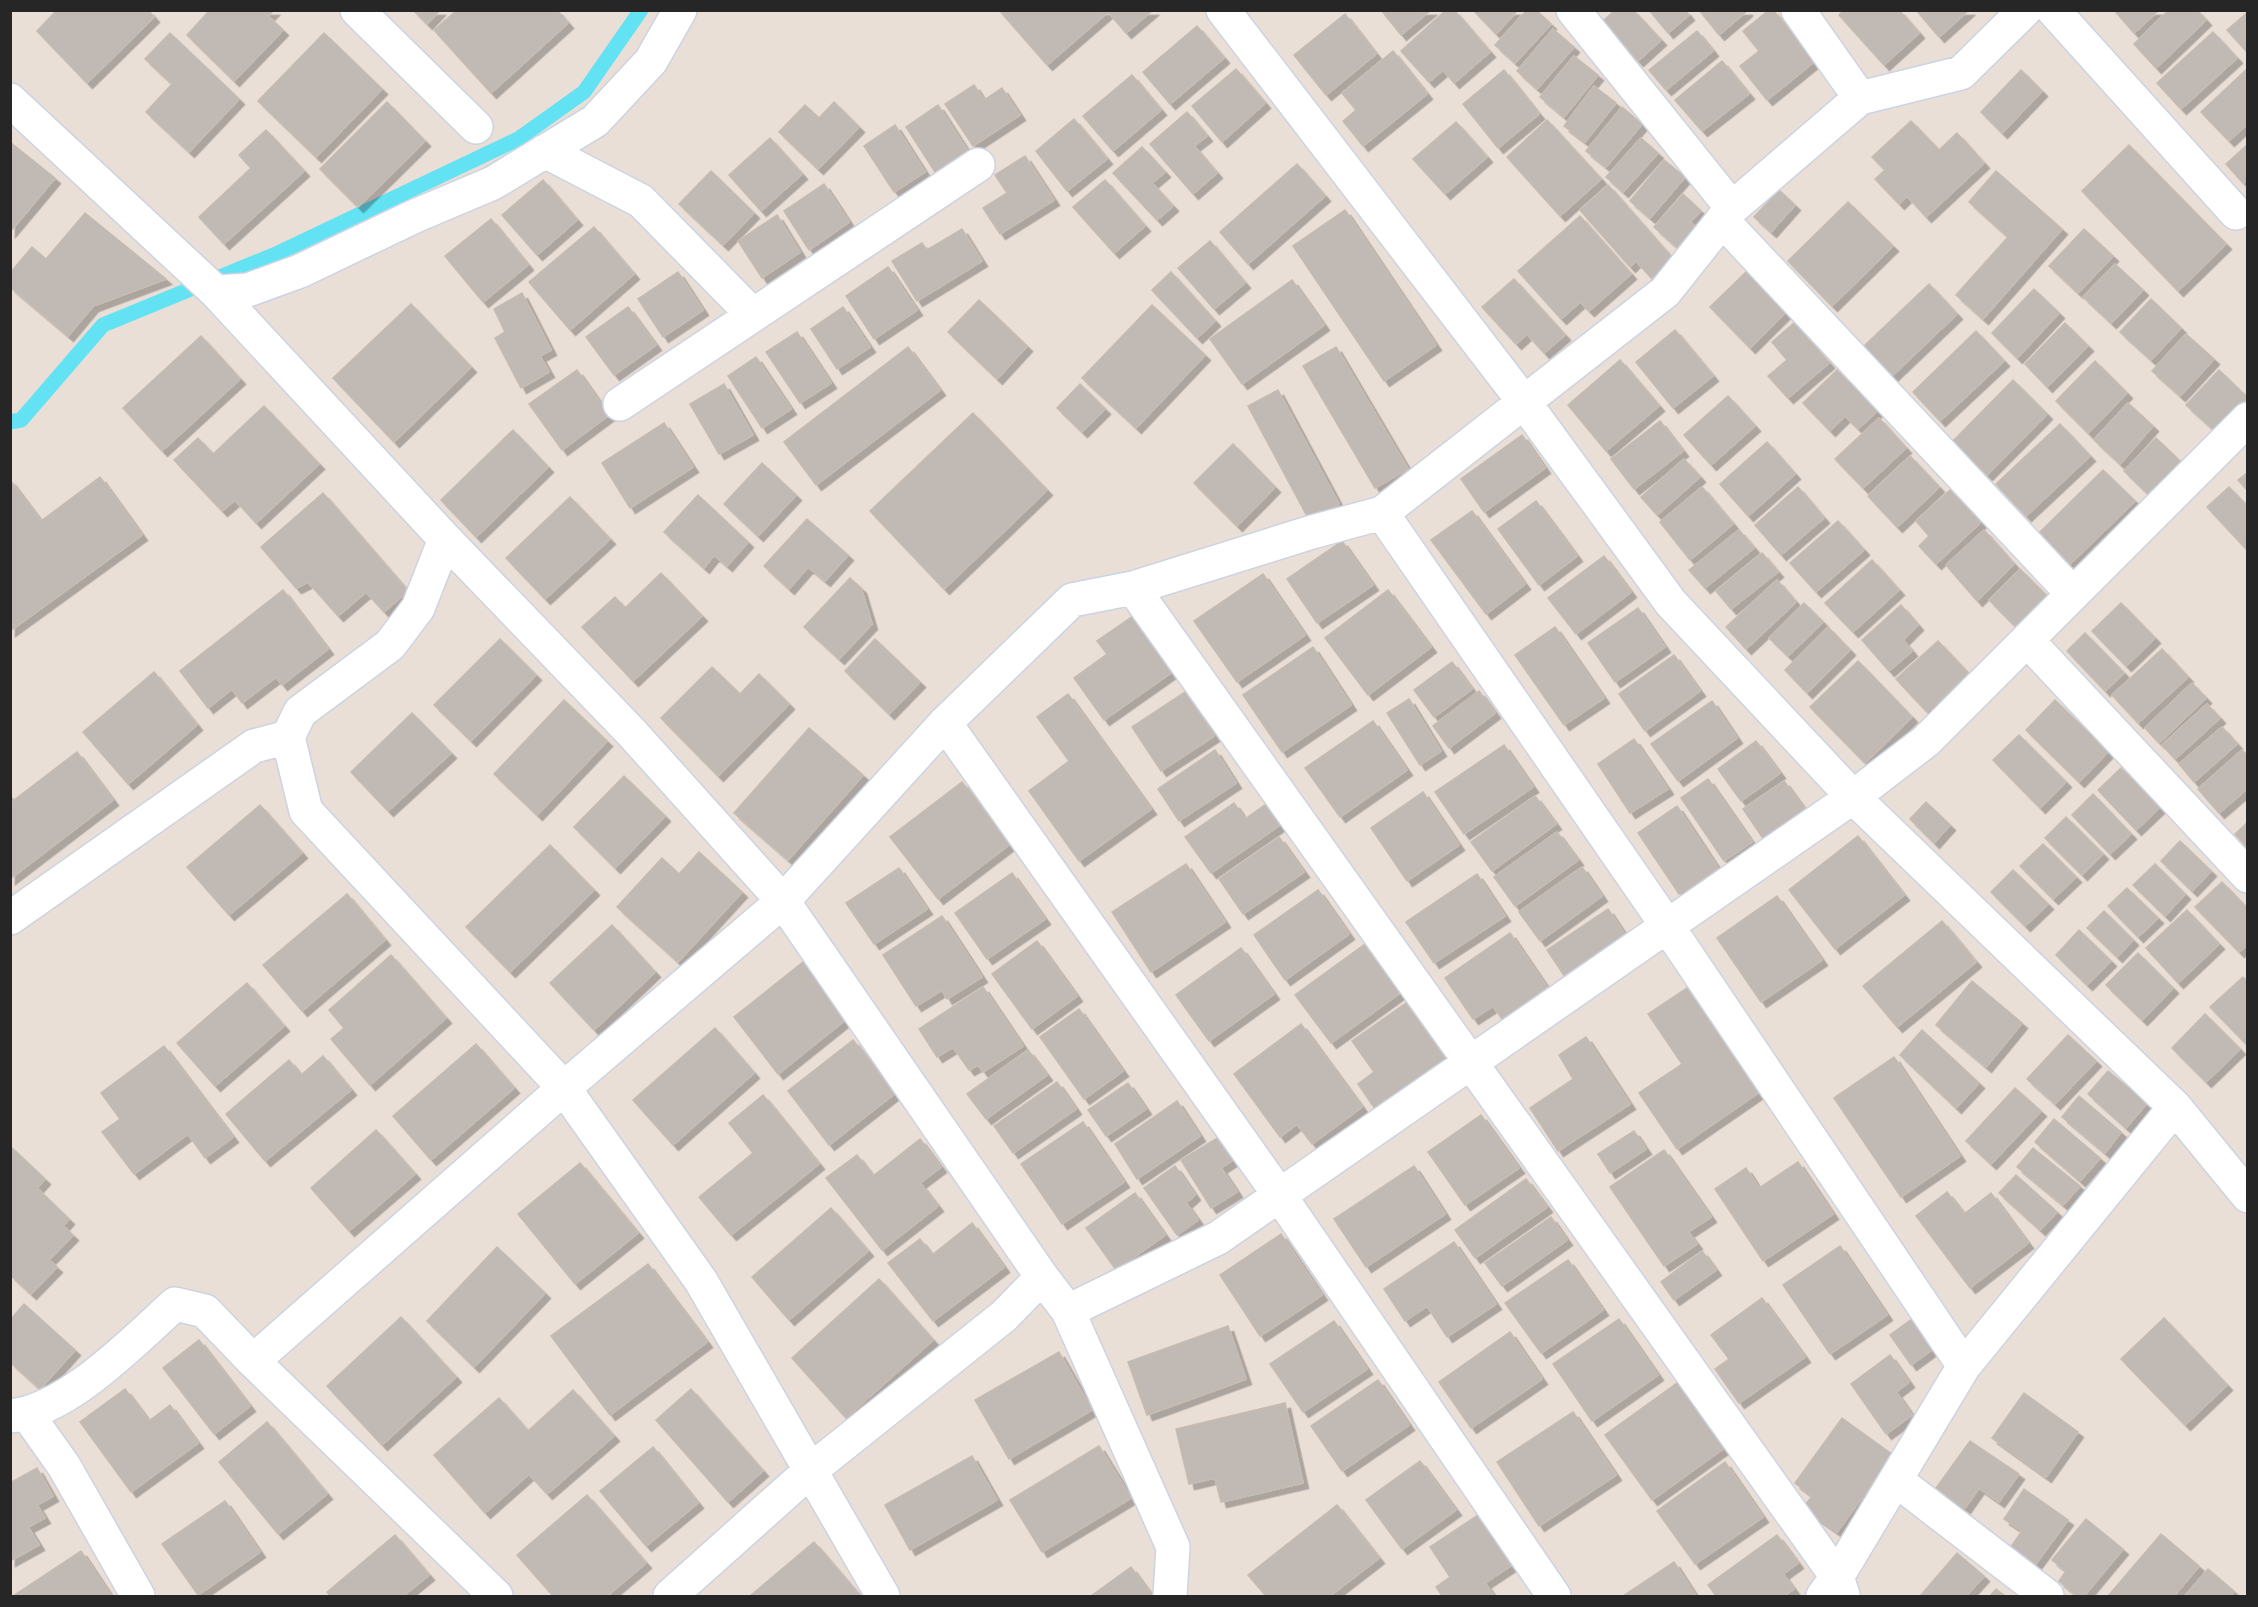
<svg xmlns="http://www.w3.org/2000/svg" width="2258" height="1607" font-family="Manrope,sans-serif">
	<style>
		.lines { fill: none; stroke-linecap: round; stroke-linejoin: round }
		.stream { stroke: #63e2f3; stroke-width: 15 }
		.building { fill: #c1b9b4; stroke: #c5bbb1; stroke-width: 1.5; filter: url(#shadow) }
		.minor-casing { stroke: #ccd3e1; stroke-width: 36 }
		.minor { stroke: #fff; stroke-width: 33 }
	</style>
	<defs>
		<filter id="shadow"><feDropShadow dx="5.5" dy="5.5" stdDeviation="0" flood-color="#0004"/></filter>
	</defs>
	<rect width="100%" height="100%" fill="#eadfd7"/>
	<g class="lines">
		<path class="stream" d="M10,422l11,-2 82,-95 173,-71 242,-115 66,-47 57,-82"/>
	</g>
	<path class="building" d="M57,10h91l6,7 -67,66 -50,-52z
		M210,10h64l-6,6 15,14 -49,51 -47,-46z
		M413,10h27l-13,14z
		M457,10h100l11,13 -77,70 -57,-63z
		M999,10h154l-27,23 -18,-21 -61,53z
		M1381,10h50l-30,25z
		M1446,10h8l36,42 -36,31 -11,-13 -14,12 -28,-31z
		M1473,10h45l-22,24z
		M1527,10h9l15,14 -36,39 -20,-18z
		M1615,10h18l28,30 -23,21 -36,-39z
		M1649,10h36l4,5 -21,18z
		M1699,10h48v1l-28,24z
		M1769,10h4l41,52 -47,38 -27,-34 19,-15 -16,-20z
		M1844,10h55l20,23 -35,32 -45,-50z
		M1916,10h53l-30,27z
		M2114,10h45l-25,23z
		M2169,10h28l9,10 -50,48 -22,-24z
		M2248,12v41l-21,-23z
		M1345,14l31,40 -50,41 -32,-40z
		M1197,26l27,32 -54,46 -27,-32z
		M1553,29l21,18 -37,42 -20,-18z
		M1697,31l16,20 -47,39 -17,-20z
		M2213,32l24,26 -56,51 -24,-26z
		M170,33l69,66 -50,53 -43,-40 26,-28 -27,-25z
		M324,33l58,56 -66,68 -58,-56z
		M1393,51l34,43 -64,52 -20,-25 13,-11 -14,-17z
		M1574,56l24,19 -34,42 -24,-20z
		M1722,61l27,33 -47,37 -27,-31z
		M1236,69l29,34 -43,39 -30,-36z
		M2247,69l1,54 -19,18 -28,-29z
		M1504,70l35,44 -41,34 -35,-44z
		M2021,70l21,21 -40,42 -21,-21z
		M1132,75l29,35 -48,41 -30,-35z
		M974,85l10,15 18,-12 18,27 -47,31 -28,-42z
		M1594,86l22,17 -31,39 -21,-16z
		M387,102l38,39 -67,66 -38,-38z
		M834,102l25,25 -41,42 -39,-37 26,-27 14,13z
		M938,105l29,45 -32,22 -29,-45z
		M1622,107l20,17 -36,43 -20,-16z
		M1187,112l20,24 -13,10 23,27 -24,21 -43,-50z
		M1074,119l33,40 -40,32 -31,-40z
		M1547,120l54,59 -41,37 -53,-59z
		M1911,121l28,29 18,-17 27,30 -58,54 -19,-21 -8,8 -24,-25 10,-9 -13,-13z
		M1456,122l31,35 -42,37 -32,-35z
		M895,125l30,47 -31,20 -30,-46z
		M266,130l38,41 -80,73 -25,-27 52,-49 -12,-13z
		M770,138l32,36 -41,37 -32,-36z
		M1641,138l17,15 -35,39 -17,-15z
		M10,142l45,36 -45,54z
		M2248,144v35l-5,4 -17,-19z
		M2129,145l97,99 -48,47 -96,-100z
		M1142,147l23,25 -13,11 21,23 -16,14 -44,-47z
		M1025,156l29,44 -54,34 -17,-26 24,-15 -12,-18z
		M1664,160l21,17 -35,41 -20,-17z
		M1297,164l28,32 -77,68 -28,-32z
		M711,171l43,42 -31,32 -44,-41z
		M1996,171l66,58 -79,90 -27,-24 52,-58 -39,-35z
		M543,180l34,40 -40,35 -35,-40z
		M1105,180l40,46 -31,27 -41,-46z
		M824,184l25,38 -40,28 -25,-39z
		M1608,185l66,75 -21,20 -17,-19 -6,6 -50,-57z
		M1779,190l16,15 -24,27 -17,-15z
		M1683,194l18,17 -11,11 10,8 -19,21 -27,-24z
		M1848,202l45,44 -61,60 -44,-45z
		M1345,210l91,135 -52,36 -91,-135z
		M85,213l81,66 -73,27 -25,30 -58,-49v-14l22,-26 14,12z
		M777,215l23,37 -38,26 -24,-37z
		M1580,216l51,58 -42,37 -9,-9 -19,17 -43,-48z
		M491,219l37,46 -45,37 -38,-46z
		M594,227l40,47 -64,56 -41,-48z
		M962,229l20,32 -65,40 -25,-40 30,-18 5,7z
		M2084,229l29,27 -35,37 -29,-27z
		M1210,241l35,42 -31,26 -36,-41z
		M2115,264l28,26 -32,33 -28,-26z
		M888,267l29,43 -43,29 -28,-43z
		M1747,271l40,40 -37,37 -40,-41z
		M678,272l25,38 -40,27 -25,-38z
		M1171,272l44,49 -18,17 -45,-48z
		M1514,279l51,56 -21,18 -17,-19 -11,10 -34,-37z
		M1292,280l32,45 -82,59 -32,-45z
		M1929,284l28,30 -66,63 -28,-30z
		M2034,289l25,24 -42,45 -25,-25z
		M522,293l29,57 -11,6 9,16 -28,16 -26,-50 10,-6 -11,-23z
		M2151,299l30,29 -30,32 -31,-28z
		M979,300l48,46 -30,33 -49,-47z
		M411,304l60,63 -77,75 -61,-64z
		M1152,305l53,50 -69,73 -54,-50z
		M628,307l28,38 -42,30 -28,-38z
		M843,307l27,40 -33,22 -26,-40z
		M1794,323l35,40 -41,35 -20,-22 19,-16 -15,-18z
		M2065,323l23,23 -41,41 -22,-23z
		M1675,330l38,46 -40,32 -37,-46z
		M1976,331l28,30 -64,60 -27,-29z
		M797,332l34,51 -31,20 -34,-51z
		M2186,334l28,25 -34,37 -28,-25z
		M201,336l39,43 -78,72 -39,-43z
		M908,347l32,43 -124,95 -32,-43z
		M1336,347l72,122 -33,19 -72,-122z
		M756,357l35,52 -29,19 -34,-52z
		M1620,360l39,46 -53,45 -38,-46z
		M2095,361l32,32 -39,40 -32,-32z
		M577,370l32,45 -47,35 -33,-46z
		M1837,370l40,41 -19,18 -13,-13 -15,15 -27,-28z
		M2219,370l29,28 -32,34 -30,-27z
		M2013,380l34,34 -60,61 -34,-34z
		M724,384l29,51 -34,19 -29,-50z
		M1080,384l25,25 -23,23 -25,-24z
		M1278,390l61,114 -30,16 -61,-114z
		M1728,396l27,30 -44,39 -27,-30z
		M2128,403l25,23 -33,38 -26,-24z
		M264,406l55,58 -63,59 -21,-23 -13,11 -48,-51 24,-22 15,16z
		M973,413l74,77 -103,99 -74,-78z
		M1879,418l27,30 -43,40 -28,-29z
		M1660,421l23,30 -49,38 -23,-30z
		M664,423l29,44 -63,41 -28,-45z
		M2060,424l30,32 -64,60 -30,-32z
		M513,430l35,37 -72,70 -35,-37z
		M1522,435l23,33 -61,44 -23,-33z
		M2156,438l27,26 -32,33 -27,-26z
		M1767,442l28,32 -47,42 -28,-32z
		M1233,444l42,43 -38,39 -43,-43z
		M1910,456l29,31 -42,40 -29,-31z
		M1684,459l16,18 -43,38 -16,-18z
		M762,463l34,32 -38,41 -34,-32z
		M2103,470l32,31 -65,63 -31,-31z
		M2248,472v19l-10,-11z
		M100,477l42,58 -132,96v-151l31,41z
		M1702,487l31,37 -43,36 -30,-38z
		M1798,487l26,31 -43,37 -26,-30z
		M2229,487l19,20v44l-41,-44z
		M1950,490l31,32 -45,42 -17,-18 10,-10 -13,-15z
		M323,493l85,98 -24,21 -18,-20 -28,24 -30,-34 -12,6 -35,-41z
		M698,495l50,47 -21,24 -13,-11 -10,13 -40,-36z
		M570,497l40,42 -65,60 -39,-41z
		M1536,501l41,55 -38,29 -41,-56z
		M1472,511l53,73 -39,30 -55,-74z
		M807,519l41,36 -23,26 -17,-14 -19,22 -25,-23z
		M1838,521l26,29 -48,42 -26,-29z
		M1739,530l15,18 -49,40 -16,-18z
		M1984,530l30,34 -37,37 -31,-36z
		M1342,541l31,44 -56,38 -30,-44z
		M1762,553l16,19 -47,37 -15,-18z
		M1604,556l27,36 -55,42 -28,-36z
		M1872,560l27,30 -46,42 -28,-29z
		M2020,569l32,32 -31,31 -32,-32z
		M661,573l41,43 -69,65 -51,-54 33,-30 10,11z
		M1263,574l42,61 -68,47 -43,-61z
		M850,578l11,10 11,36 -33,35 -35,-32z
		M1777,580l19,22 -50,47 -20,-22z
		M283,590l45,59 -46,36 -6,-8 -34,26 -10,-14 -24,19 -28,-37z
		M1388,590l43,57 -63,48 -43,-57z
		M1804,603l19,19 -35,34 -19,-18z
		M2121,603l34,35 -29,28 -34,-35z
		M1901,605l17,20 -15,15 9,11 -23,20 -27,-31z
		M1638,608l27,39 -50,35 -27,-39z
		M1133,616l39,56 -68,48 -30,-42 33,-24 -10,-13z
		M1555,627l49,71 -40,27 -49,-70z
		M1828,627l22,23 -43,43 -22,-23z
		M2085,633l39,40 -19,18 -38,-40z
		M500,639l36,36 -65,66 -37,-36z
		M875,639l45,43 -31,32 -44,-43z
		M1938,641l30,32 -41,39 -31,-33z
		M1313,647l38,58 -69,47 -39,-57z
		M2162,649l26,28 -50,46 -26,-28z
		M1674,655l26,36 -55,40 -26,-37z
		M1858,661l54,56 -47,46 -55,-56z
		M1452,662l20,27 -38,28 -20,-27z
		M712,667l28,27 19,-20 30,30 -71,72 -57,-58z
		M154,672l43,53 -69,59 -45,-52z
		M2192,683l14,15 -47,45 -14,-15z
		M1479,691l16,22 -46,35 -16,-22z
		M1185,692l29,44 -53,35 -29,-44z
		M1068,694l83,115 -72,52 -50,-70 40,-30 -32,-44z
		M1409,699l32,52 -21,14 -33,-52z
		M564,700l43,41 -70,74 -43,-41z
		M2055,700l53,52 -29,30 -53,-52z
		M1712,701l25,37 -59,43 -27,-37z
		M2207,704l13,14 -45,41 -13,-14z
		M412,713l39,40 -63,58 -37,-39z
		M1373,721l34,49 -67,47 -35,-49z
		M2222,727l15,17 -43,38 -15,-18z
		M809,728l54,47 -75,85 -54,-47z
		M2019,735l47,47 -26,26 -47,-48z
		M1634,739l34,50 -38,24 -32,-49z
		M1756,741l24,32 -39,28 -23,-32z
		M1504,745l29,42 -69,47 -29,-42z
		M1215,750l21,33 -57,38 -21,-32z
		M2242,750l6,6v32l-29,25 -21,-24z
		M77,752l36,48 -103,79v-83l4,4z
		M2121,768l39,39 -24,23 -38,-40z
		M624,776l41,40 -50,52 -41,-41z
		M1708,779l44,63 -28,19 -43,-63z
		M1784,781l22,30 -42,29 -21,-31z
		M962,782l48,62 -72,55 -48,-62z
		M1423,792l36,53 -52,36 -36,-53z
		M2093,794l38,40 -21,20 -38,-39z
		M1535,796l21,28 -64,47 -21,-29z
		M1926,802l24,23 -16,18 -24,-24z
		M1234,803l11,16 21,-15 14,21 -69,48 -26,-36z
		M260,805l42,48 -73,62 -42,-48z
		M1677,806l41,62 -39,26 -41,-61z
		M2066,817l37,37 -21,21 -37,-37z
		M2248,822v26l-13,-14z
		M1557,832l21,28 -63,46 -21,-29z
		M1858,836l46,59 -69,54 -46,-59z
		M1279,837l25,35 -61,42 -24,-35z
		M2180,841l31,30 -19,20 -31,-30z
		M2043,844l33,33 -23,22 -33,-33z
		M550,845l44,45 -84,82 -44,-45z
		M699,852l43,40 -64,70 -61,-55 45,-49 17,16z
		M1186,864l39,58 -74,50 -39,-60z
		M2155,864l30,30 -20,22 -32,-31z
		M1582,867l20,29 -62,45 -21,-29z
		M899,868l28,41 -53,35 -28,-41z
		M2013,870l35,34 -23,22 -34,-34z
		M1012,873l33,46 -58,40 -32,-46z
		M1477,874l28,42 -71,47 -28,-41z
		M2222,882l26,27v35l-9,8 -44,-45z
		M2127,888l31,30 -20,19 -30,-31z
		M1318,890l31,44 -64,46 -31,-45z
		M347,894l38,46 -83,71 -39,-46z
		M1777,896l45,64 -61,42 -44,-64z
		M1608,909l18,27 -61,41 -18,-27z
		M2187,910l32,34 -41,39 -32,-35z
		M2104,911l29,29 -16,17 -30,-29z
		M942,916l40,61 -35,22 -5,-9 -26,16 -33,-51z
		M1942,921l34,41 -79,65 -34,-41z
		M612,925l43,47 -61,58 -44,-47z
		M2079,930l32,31 -24,24 -31,-30z
		M1510,933l39,57 -45,32 -11,-16 -20,13 -28,-41z
		M1037,941l40,55 -45,33 -40,-55z
		M1365,944l35,49 -69,50 -36,-48z
		M1241,948l33,46 -65,47 -33,-46z
		M2138,953l35,35 -31,32 -36,-35z
		M391,955l55,63 -76,67 -39,-46 13,-11 -15,-18z
		M803,962l45,56 -70,56 -44,-57z
		M2243,977l5,5v64l-38,-39z
		M1972,981l50,42 -36,44 -50,-42z
		M247,983l37,43 -69,60 -38,-43z
		M983,987l40,59 -40,26 -5,-7 -9,5 -16,-23 -16,10 -18,-28z
		M1687,988l71,105 -81,56 -38,-56 43,-29 -34,-50z
		M1406,1003l41,60 -70,49 -19,-28 16,-12 -22,-31z
		M1079,1009l44,62 -39,28 -44,-62z
		M2205,1014l35,35 -34,33 -34,-34z
		M1301,1024l61,83 -50,37 -15,-20 -17,13 -46,-63z
		M715,1028l39,45 -81,72 -40,-45z
		M1922,1030l57,53 -23,25 -56,-53z
		M2068,1035l28,26 -41,43 -28,-25z
		M1586,1037l44,67 -72,47 -28,-43 43,-29 -14,-24z
		M853,1040l41,54 -65,51 -41,-54z
		M476,1044l38,44 -83,72 -38,-44z
		M164,1046l69,91 -28,21 -17,-24 -54,40 -32,-42 18,-13 -19,-26z
		M1028,1050l19,25 -61,44 -19,-25z
		M323,1056l28,34 -86,71 -39,-47 63,-54 12,15z
		M1894,1057l66,99 -59,41 -67,-99z
		M2108,1071l39,32 -21,25 -38,-34z
		M1057,1082l19,27 -63,44 -19,-27z
		M1128,1083l18,26 -40,27 -18,-26z
		M2015,1088l26,23 -50,53 -25,-23z
		M763,1095l56,69 -88,71 -32,-38 54,-44 -24,-30z
		M2079,1096l42,36 -16,21 -43,-36z
		M1177,1101l23,35 -63,43 -22,-35z
		M1481,1115l38,53 -54,37 -37,-53z
		M2054,1119l46,39 -20,23 -45,-39z
		M1083,1122l41,60 -62,42 -41,-60z
		M376,1130l39,44 -66,57 -38,-43z
		M1634,1131l12,18 -36,24 -12,-19z
		M1219,1137l14,23 -12,8 16,24 -26,16 -30,-48z
		M920,1139l21,28 -21,16 18,23 -56,44 -56,-72 31,-23 16,21z
		M10,1146l35,33 -8,9 32,31 -6,7 10,9 -24,25 8,7 -26,27 -21,-19z
		M2033,1148l47,38 -17,19 -46,-38z
		M1664,1150l47,67 -23,15 9,12 -33,22 -54,-79z
		M1798,1162l35,52 -70,47 -48,-72 31,-21 13,20z
		M580,1163l58,70 -63,51 -57,-70z
		M1175,1166l20,29 -9,8 12,17 -21,15 -33,-47z
		M1414,1166l31,48 -79,53 -32,-48z
		M2016,1175l41,37 -17,18 -41,-37z
		M1526,1179l21,28 -72,51 -20,-28z
		M1947,1192l17,22 27,-21 37,50 -58,45 -54,-72z
		M1135,1193l30,42 -49,35 -30,-42z
		M831,1208l37,43 -79,69 -37,-43z
		M1551,1217l16,23 -65,46 -17,-23z
		M972,1223l32,44 -71,54 -45,-58 32,-24 12,16z
		M1281,1234l41,61 -62,41 -40,-61z
		M1454,1242l42,62 -49,33 -20,-31 -22,15 -21,-32z
		M1840,1246l47,69 -57,39 -47,-69z
		M497,1247l48,46 -71,74 -47,-46z
		M1702,1251l14,19 -42,30 -13,-18z
		M1568,1260l35,50 -62,43 -36,-50z
		M648,1264l59,78 -97,73 -59,-79z
		M879,1279l54,61 -87,78 -54,-60z
		M1762,1298l43,59 -66,46 -24,-34 14,-10 -18,-24z
		M24,1304l51,46 -35,39 -30,-27v-42z
		M1916,1316l21,30 -26,19 -21,-30z
		M401,1317l55,60 -74,68 -55,-59z
		M2164,1318l63,67 -42,40 -64,-66z
		M1619,1319l39,56 -66,46 -39,-57z
		M1334,1321l33,48 -64,43 -33,-48z
		M1228,1326l18,53 -99,36 -19,-53z
		M1510,1332l32,47 -71,49 -32,-46z
		M199,1340l51,66 -36,28 -51,-66z
		M1059,1352l33,58 -83,49 -34,-59z
		M1890,1355l19,27 -13,10 16,23 -26,19 -35,-50z
		M1378,1380l31,45 -67,46 -31,-45z
		M1677,1383l47,65 -72,52 -47,-65z
		M125,1389l24,32 21,-16 28,38 -67,49 -51,-70z
		M691,1389l72,82 -35,31 -72,-82z
		M573,1390l41,46 -67,58 -18,-20 -44,39 -51,-58 65,-57 29,33z
		M2024,1393l54,39 -32,45 -54,-39z
		M1285,1403l18,80 -82,19 -6,-24 -26,6 -13,-55z
		M1573,1412l43,63 -77,51 -42,-64z
		M1842,1418l51,37 -56,77 -34,-24 9,-12 -17,-13z
		M267,1422l60,72 -49,40 -59,-72z
		M1970,1441l49,33 -20,28 -20,-14 -14,20 -29,-20z
		M1099,1446l32,52 -89,54 -32,-52z
		M653,1447l45,56 -52,43 -46,-55z
		M972,1456l25,44 -87,50 -25,-45z
		M1420,1461l36,49 -54,39 -36,-49z
		M1725,1462l38,55 -68,47 -38,-53z
		M37,1468l16,28 -16,9 8,13 -17,9 11,18 -29,16v-78z
		M2024,1489l44,31 -33,45 -25,-17 12,-17 -18,-12z
		M587,1495l59,68 -39,33h-54l-36,-41z
		M225,1501l35,51 -62,43 -36,-51z
		M1337,1505l42,53 -49,38h-64l-18,-21z
		M1481,1513l34,50 -30,20 9,13h-52l-6,-9 14,-10 -20,-30z
		M2086,1519l37,30 -39,47h-7l-18,-15 7,-10 -14,-11z
		M2161,1534l38,32 -25,30h-66z
		M395,1535l34,40 -26,21h-73l-3,-4z
		M1777,1535l21,28 -15,11 11,15 -11,7h-67l-8,-11z
		M814,1542l46,54h-110z
		M81,1551l30,45h-98z
		M1957,1553l27,23 -18,20h-46z
		M1674,1562l22,34h-73z
		M1131,1567l21,29h-61z
		M2208,1569l26,22 -4,5h-45z
		M1996,1589l9,7h-15z"/>
	<g class="lines">
		<g class="minor-casing">
			<path id="minor" d="M357,10l119,117
				M1223,10l301,392 147,201 182,194 322,310 73,89
				M1573,10l159,198
				M1798,10l62,88
				M2053,10l183,203
				M10,100l206,192 229,247 187,194 151,168 259,376 26,34 150,-73 635,-441 73,-56 322,-322
				M545,151l96,50 112,114
				M1722,220l351,374
				M216,292l32,-2 52,-19 115,-55 78,-33 102,-62 56,-60 29,-51
				M620,404l358,-239
				M1382,513l286,414 296,439
				M445,539l-27,69 -28,37 -90,67 -12,25 18,74 258,277 137,193 182,315
				M1133,588l704,989 -14,19
				M2027,640l221,236
				M945,723l335,473 274,400
				M10,918l244,-172 34,-9
				M1068,1311l105,236 -3,49
				M253,1361l243,235
				M27,1414l37,52 74,130
				M10,1416c57,-5 124,-75 165,-112l30,7 48,50 311,-273 219,-187 162,-178 127,-123 61,-12 179,-56 70,-19 283,-221 67,-84 128,-110 101,-25 64,-63
				M1896,1480l151,116
				M1843,1595l-6,-18 127,-211 211,-259
				M670,1596l141,-126 193,-154 38,-39"/>
		</g>
		<use href="#minor" class="minor"/>
	</g>
	<rect width="2258" height="1607" fill="none" stroke="#262626" stroke-width="24"/>
</svg>
